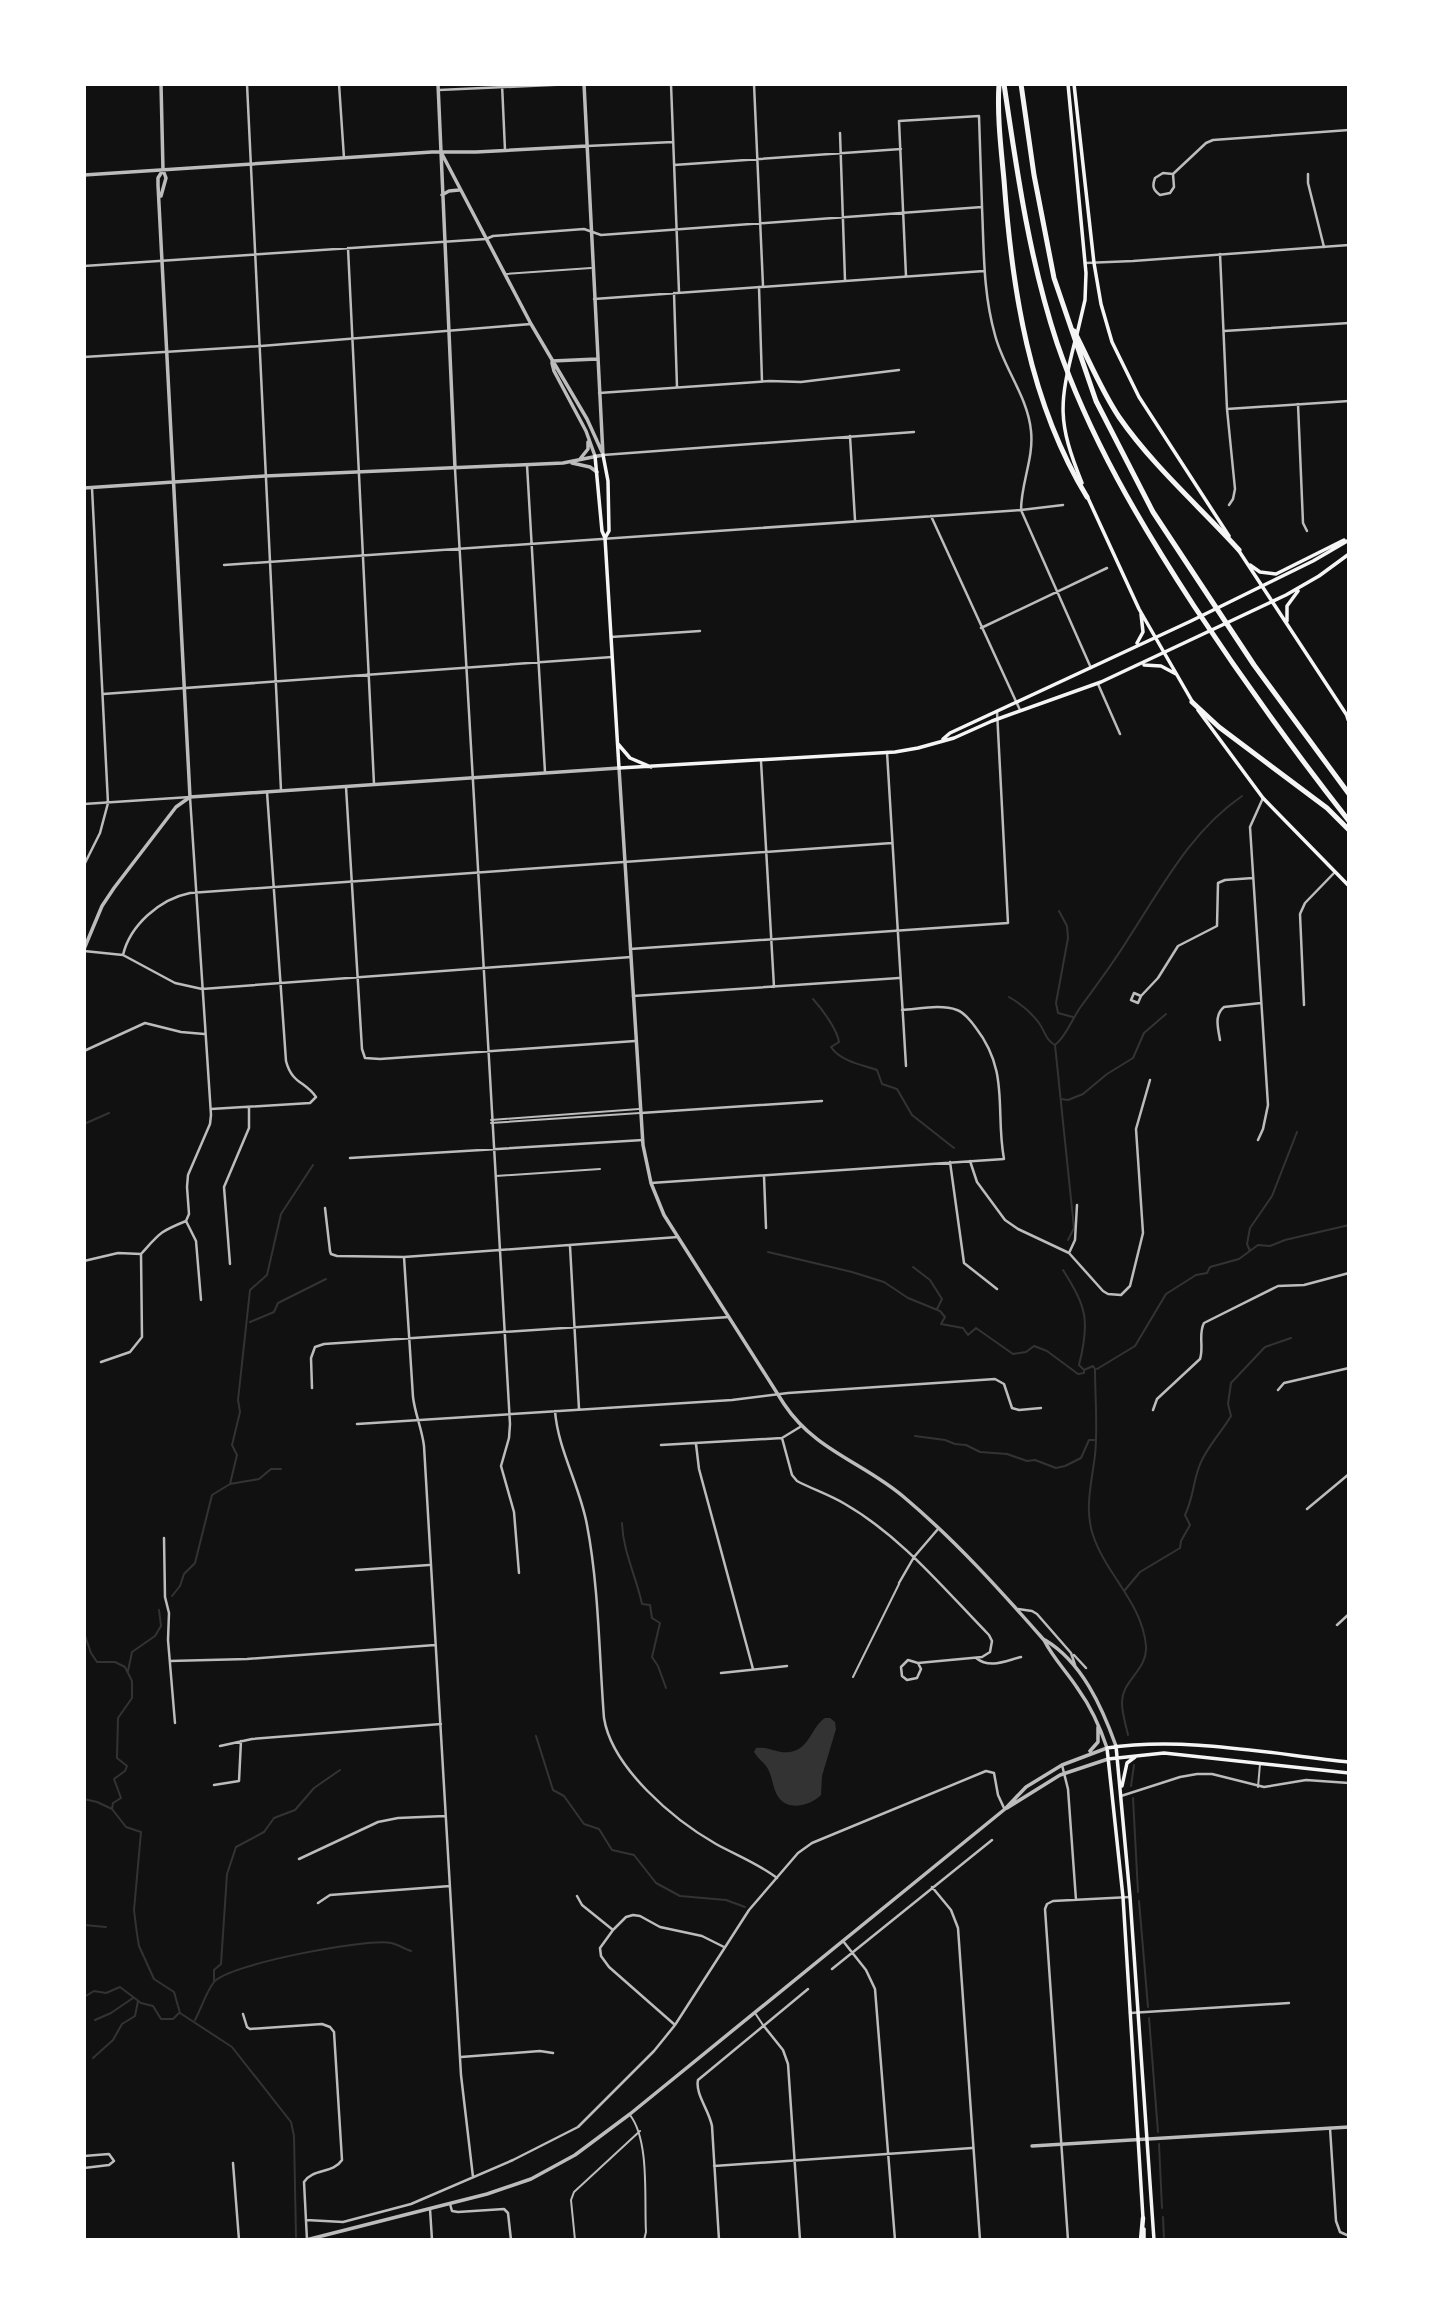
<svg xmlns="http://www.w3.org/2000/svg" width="1433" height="2324" font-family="Literata,serif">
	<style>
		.water { fill: #333 }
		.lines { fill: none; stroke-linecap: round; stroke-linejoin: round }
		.stream { stroke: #333; stroke-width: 2 }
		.service { stroke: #bcbcbc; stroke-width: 2 }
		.pedestrian { stroke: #bcbcbc; stroke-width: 2 }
		.minor { stroke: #bcbcbc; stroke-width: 2.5 }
		.tertiary { stroke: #bcbcbc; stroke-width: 3.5 }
		.secondary { stroke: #f5f5f5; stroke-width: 3.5 }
		.trunk { stroke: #f5f5f5; stroke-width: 4.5 }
		.motorway { stroke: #f5f5f5; stroke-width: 5 }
	</style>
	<rect width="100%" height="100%" fill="#111"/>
	<path class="water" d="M825,1718h5l5,4 1,7 -14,47 -1,19c-8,9 -30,16 -40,5 -8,-7 -8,-22 -13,-31 -4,-7 -10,-10 -14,-17l2,-4c12,-2 22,6 34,4 20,-3 21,-25 35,-34z"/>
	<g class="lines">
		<path class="stream" d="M1059,911l8,15 1,12 -12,65 2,10 15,4
			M1009,997c12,7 22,15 30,26 7,10 6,16 16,22
			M813,999c9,10 24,30 26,43l-8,5c9,14 31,18 46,23l5,14 15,5 15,26 42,33
			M1061,1099l7,1 15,-6 24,-20 26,-16 11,-25 22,-19
			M84,1124l25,-11
			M1068,1240l6,-12 -19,-183c12,-9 17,-27 27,-40 16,-22 32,-43 46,-66 34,-52 62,-107 114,-143
			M1250,1251l-3,-7 3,-16 22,-32 25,-64
			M768,1252l84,20 32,10 24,16 32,13 5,6 -4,7 22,4 5,7 8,-7 37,26 13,-2 8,-6 13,5 31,23 6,-1v-3
			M913,1267l17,13 12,19 -5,10
			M1063,1270c24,38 27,51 16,95l5,5 9,-4 2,3c0,29 3,58 0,86 -3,26 -11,54 -2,80 13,40 49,67 53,111 2,24 -25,35 -24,57 0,11 4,22 6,32
			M250,1322l24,-10 4,-9 48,-24
			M1097,1369l38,-23 31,-52 30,-19 11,-2 3,-6 29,-8 19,-14 12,1 15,-6 64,-15
			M915,1436l30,4 10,4 11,1 14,7 27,2 20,7 8,-1 21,8 9,-2 16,-8 8,-18h5
			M230,1484l29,-5 12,-10h10
			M622,1523c1,29 14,53 20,81l8,1 2,13 8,5 -8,34 6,9 8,22
			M1125,1590l15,-18 40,-24 1,-7 9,-16 -5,-10c8,-16 8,-32 14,-48 6,-18 22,-34 32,-51l-3,-12 3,-21 34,-36 26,-9
			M172,1596l8,-10 4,-12 11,-11 17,-68 18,-11 7,-29 -5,-10 8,-33 -2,-12 12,-110 17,-15 14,-61 32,-49
			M84,1633l7,20 6,9h18l10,5 7,14v17l-14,20 -1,40 10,8 -2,5 -11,8 7,19 -8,5 -1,6 14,18 15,5 -7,78 3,24 2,12 15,33 20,13 6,21 52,34 59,75 3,14 2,101
			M128,1671l4,-19 23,-16 6,-10 -2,-16
			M536,1736l17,54 11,6 20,28 15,5 13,21 22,5 22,28 24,13 46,4 19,7
			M1131,1786l3,-21
			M1133,1798l5,94
			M84,1799l13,3 15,7
			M1139,1901l9,106
			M84,1925l22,2
			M214,1981v-11l7,-6 6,-90 9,-27 28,-15 10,-14 21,-8 19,-22 26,-18
			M84,1997l10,-6 12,2 14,-6 21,16 12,3 8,13h12l6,-6
			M1149,2018l9,114
			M95,2020l16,-7 22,-15
			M195,2020c6,-11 11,-28 19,-38 15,-18 153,-44 177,-39 6,1 14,6 20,8
			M93,2058l20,-18 9,-16 13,-8 3,-15
			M1159,2144l3,64
			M1163,2217l1,23"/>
		<path class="service" d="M506,274l85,-6
			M853,1677l46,-93
			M1258,1787l2,-23
			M755,2013l8,12
			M630,2115c20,26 14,85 16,117l-2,8
			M575,2240l-4,-40 3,-8 66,-61"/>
		<path class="pedestrian" d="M491,1120l148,-11
			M491,1123l149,-10
			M496,1176l104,-7"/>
		<path class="minor" d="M247,84l34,706
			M339,84l5,74
			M502,84l3,66
			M671,84l8,208
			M754,84l9,202
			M1142,84h1
			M439,90l134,-6
			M840,133l5,147
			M587,146l86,-4
			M674,165l227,-16
			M1163,173l10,1 1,13 -4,6 -10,2c-7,-5 -8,-9 -5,-17z
			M1173,174l33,-31 7,-3 136,-10
			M1308,174v9l16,64
			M348,248l26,536
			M1220,254l7,155 8,80 -2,10 -4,6
			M1085,263l48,-2 216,-16
			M84,266l402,-27 7,-3 91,-7 17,6 381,-28
			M906,276l-7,-155 80,-5c1,31 2,61 3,91 2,44 1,86 13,128 8,32 33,62 36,96 3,27 -10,52 -10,79l70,158
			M759,287l3,94
			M674,293l3,94
			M594,299l390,-28
			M1224,331l125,-8
			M84,357l177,-11 270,-22
			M599,393l171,-12 31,1 98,-12
			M1298,404l5,119 4,8
			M1227,409l122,-8
			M850,436l5,84
			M603,455l311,-23
			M527,465l18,307
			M455,469l55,955 -1,14 -8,28 13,46 5,61
			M931,516l89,194
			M224,565l797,-55 42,-5
			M981,628l126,-60
			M611,637l89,-6
			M1098,684l22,50
			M103,694l509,-37
			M887,752l19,314
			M761,761l13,226
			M346,787l16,262 3,9 15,1 255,-18
			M84,804l106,-7 21,318 -1,9 -22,51 -1,12 2,27 -3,7 10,20 5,59
			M84,865l16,-32 8,-30 -16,-315
			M630,949l378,-26 -11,-212
			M84,951l39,4 52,28 27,6 429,-32
			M123,955c7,-30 37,-56 67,-62l702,-50
			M633,996l266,-18
			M1141,996l-3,7 -7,-3 3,-7 7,3 17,-18 20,-32 39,-20 1,-43 7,-3 28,-2
			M1304,1005l-4,-91 5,-11 30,-31
			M1220,1040c-2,-12 -6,-25 4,-33l37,-4
			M84,1051l61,-28 36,9 23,2
			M211,1109l99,-6 6,-6c-11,-16 -24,-13 -30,-36l-19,-269
			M641,1113l181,-12
			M1258,1140l5,-11 5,-24 -18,-278 13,-29
			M350,1158l293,-18
			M970,1161l7,21 28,38 13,9 51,24 34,38 5,3 13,1 9,-9 13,-53 -7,-104 14,-49
			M950,1162l14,101 33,26
			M764,1176l2,52
			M651,1183l353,-24c-9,-48 6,-87 -28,-131 -5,-7 -11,-15 -19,-18 -16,-6 -38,-1 -55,0
			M325,1208l5,43 1,3 6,2 67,1 274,-20
			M570,1246l9,163
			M1069,1253l6,-13 2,-35
			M404,1257l9,140c2,17 9,32 11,49l37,629 12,102
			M84,1261l34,-8 23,1c19,-21 18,-22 45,-33
			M230,1264l-6,-77 25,-59v-20
			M101,1362l29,-10 12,-15 -1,-83
			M312,1388l-1,-30 4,-11 9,-3 405,-27
			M1278,1390l6,-7 65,-15
			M1153,1410l4,-11 43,-40c4,-12 -2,-25 4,-36l74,-37 26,-1 45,-12
			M555,1411c3,39 25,75 32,114 12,63 12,129 17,193 8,50 70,102 112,126 20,11 43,20 61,34
			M357,1424l375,-24 56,-7 207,-14 9,5 8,24 7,2 22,-2
			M782,1438l10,37 5,6c15,8 33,14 48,23 57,33 99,85 144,131l3,6 -2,11 -8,5 -64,6 -10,-3 -7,7 1,9 5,4 10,-2 4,-9 -3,-6
			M696,1444l3,25 54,200
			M661,1445l121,-7 18,-11
			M1307,1509l42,-35
			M164,1538l1,59 4,16 -1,27 7,83
			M356,1570l73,-5
			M899,1583l15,-26 24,-28
			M1018,1609l14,2 5,3 34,39 4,12
			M1337,1625l12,-11
			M1074,1655l12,13
			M976,1658c14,11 29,3 45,-1
			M170,1661l77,-2 188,-14
			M721,1673l66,-7
			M220,1746l32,-7 189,-15
			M1062,1765l6,24 8,111
			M214,1785l25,-4 2,-40
			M1121,1796l59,-19 17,-3h15l52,13 42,-7 43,3
			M299,1859l79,-37 20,-4 47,-2
			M932,1887l19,23 7,18 22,312
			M577,1896l5,9 31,25
			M318,1903l12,-8 120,-9
			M843,1941l23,29 9,19 20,251
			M832,1969l160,-129
			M1130,2013l159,-10
			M243,2014l4,13 3,2 72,-5 8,3 4,5 8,128c-9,14 -29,8 -38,22l3,58
			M675,2025l-66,-58 -8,-11 -1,-8 13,-18 13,-13 7,-2 7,1 20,11 42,9 22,11
			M763,2025l20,25 5,14 12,176
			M461,2057l79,-6 13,2
			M1330,2128l6,93 4,11 9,4
			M84,2156l25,-2 5,7 -5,4 -25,3
			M233,2163l6,77
			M714,2166l258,-18
			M450,2204l2,7 6,1 46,-3 4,4 3,27
			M430,2209l2,31
			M306,2220l37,2 68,-18 102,-44 65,-33 76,-76 21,-26 74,-115 49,-57 14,-10 174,-72 8,2 4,22 6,13
			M719,2240l-7,-114c-3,-16 -17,-32 -14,-46l110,-91
			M1068,2240l-23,-331 2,-5 6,-3 77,-4"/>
		<path class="tertiary" d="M438,84l17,384
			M584,84l19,371
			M442,154l89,170 56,95 15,33
			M163,170l-5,8v7l32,612
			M84,175l348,-23h44l111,-6
			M442,195l7,-4 10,-1
			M161,196l5,-18 -3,-8 -2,-86
			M552,361l45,-2
			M552,363l2,8 32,60 9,25
			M580,459l8,-10v-7
			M572,463l18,4 7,5
			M84,488l181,-12 298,-13 40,-8
			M190,797l429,-29 24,377 8,38 13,32 120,189c31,47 81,59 121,94 51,43 95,92 139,142 9,18 23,32 34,49 13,18 22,38 29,59l-45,17 -36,22 -21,22 -375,305 -55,41 -44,24 -44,15 -181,46
			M84,949l18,-43 12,-18 62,-81 14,-10
			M1045,1640c37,22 57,67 71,106
			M1090,1751l8,-9v-15
			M1007,1808l53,-33 48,-16
			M1032,2146l317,-19"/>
		<path class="secondary" d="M1068,84l18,189 -1,27 -8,34
			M1074,84l20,179 7,41 11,38 27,55 90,139
			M1075,341c-16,63 -18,80 7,142
			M603,455l5,26 1,50 -4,7 14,230 276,-16 23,-4 36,-10 38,-17 109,-39 185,-87 33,-19 30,-22
			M595,456l7,75 3,7
			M1087,496l52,113 53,92
			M1239,551l109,166
			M1250,565l10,7 16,2 68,-34
			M1287,621v-15l11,-15
			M1137,643l6,-11 -2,-18
			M1144,665l17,1 15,8
			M1198,710l65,88 86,88
			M943,739l7,-6 241,-112 122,-60 36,-21
			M618,744l12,14 21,9
			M1116,1746l14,151 24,343
			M1108,1759l56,-6 185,20
			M1122,1786l5,-23 8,-6
			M1143,2218l-20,-321 -16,-149c77,-12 164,6 242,14
			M1144,2229v11"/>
		<path class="trunk" d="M1141,2240l2,-22"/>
		<path class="motorway" d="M999,84c-2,32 2,64 5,96 8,109 25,222 83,317
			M1004,84c13,88 25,174 53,259 32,94 83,180 137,263 49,74 100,145 155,215
			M1021,84l13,91 20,103 42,123 57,111 101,153 95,129
			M1074,331c15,29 27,59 45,86 34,49 80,89 120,133
			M1192,702l27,25 108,81 22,22
			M1348,717l1,3"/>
	</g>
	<rect width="1433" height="2324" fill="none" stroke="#ffffff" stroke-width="172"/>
</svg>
